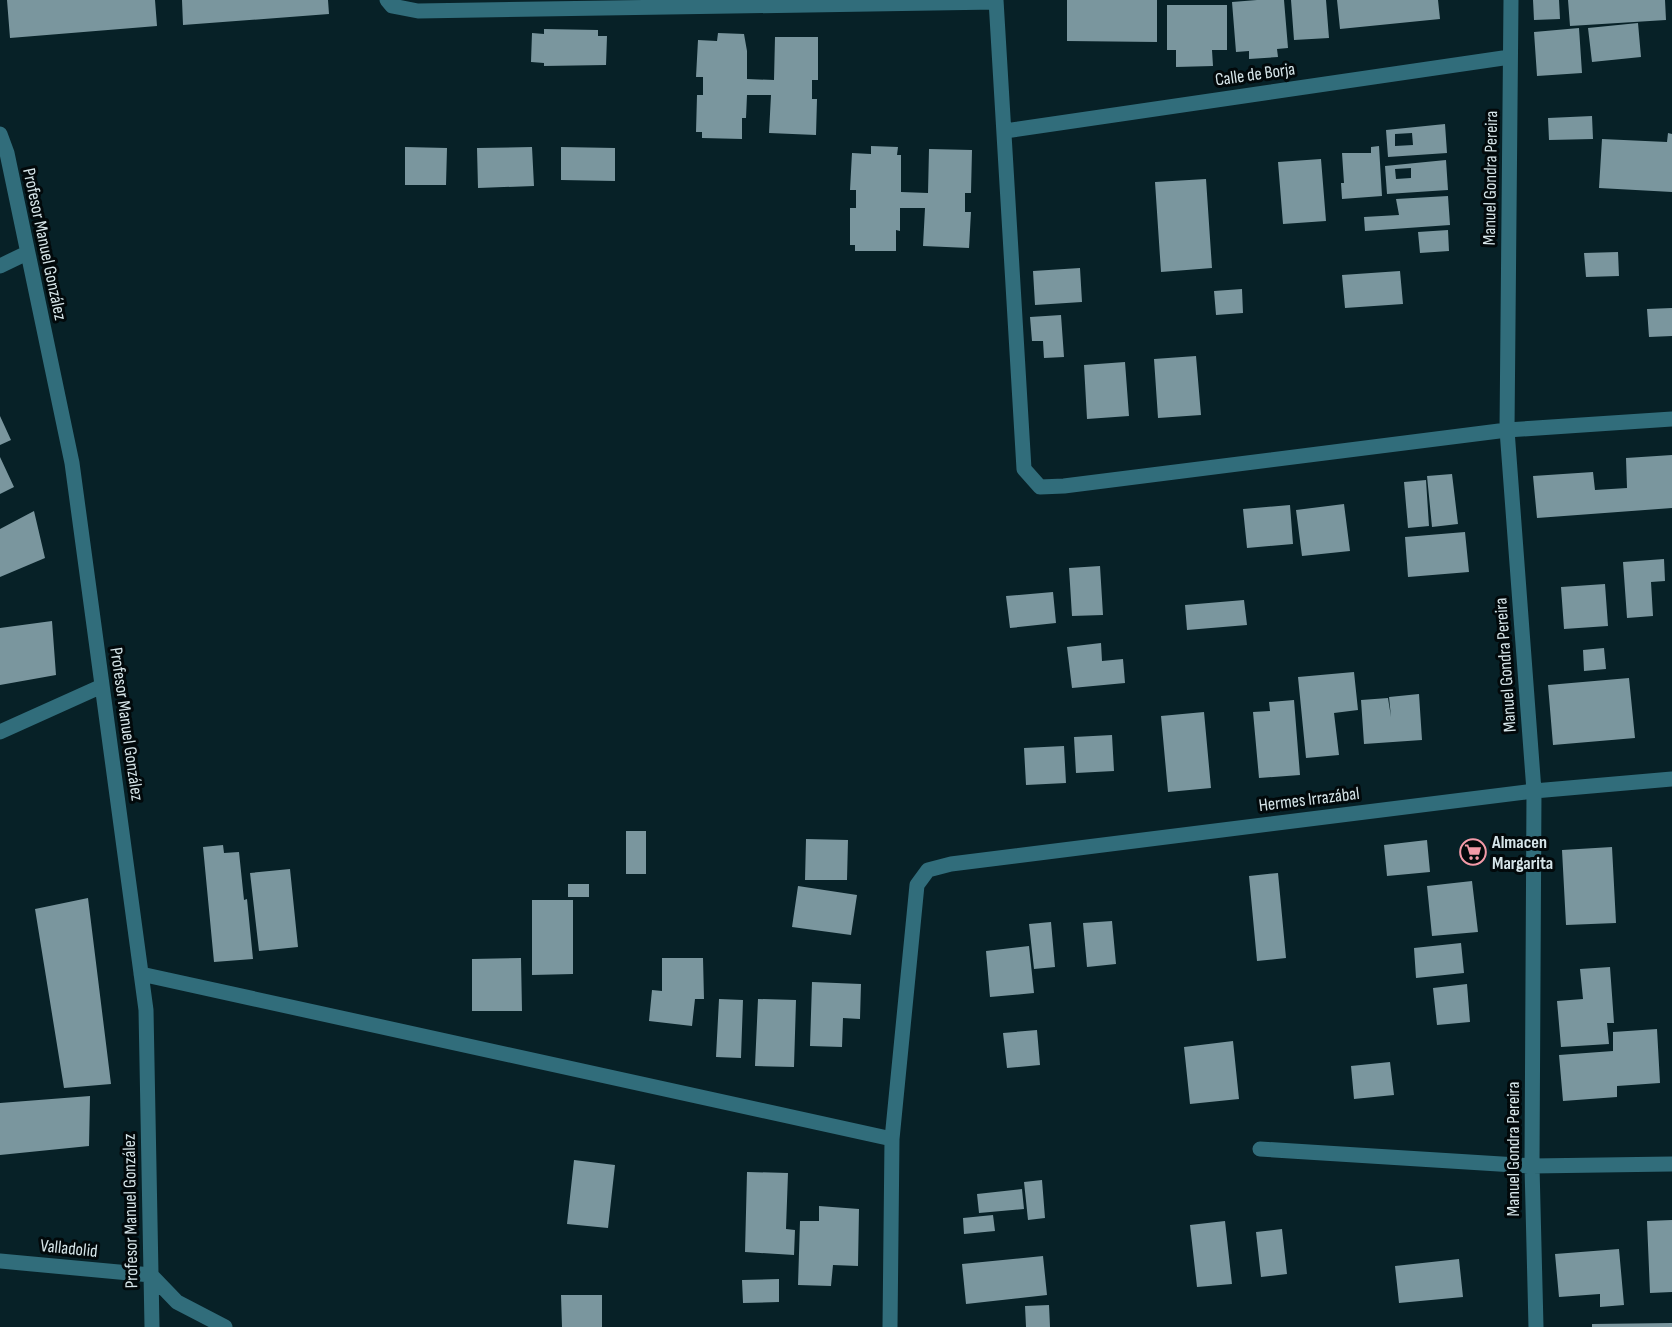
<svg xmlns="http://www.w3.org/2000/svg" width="1672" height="1327" font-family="'Sofia Sans Condensed',sans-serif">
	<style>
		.building { fill: #7a969e; fill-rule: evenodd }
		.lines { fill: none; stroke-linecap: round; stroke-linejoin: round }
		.minor { stroke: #316d7b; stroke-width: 15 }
		.labels { text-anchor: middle; stroke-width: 6; stroke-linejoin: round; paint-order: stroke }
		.street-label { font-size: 18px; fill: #d6e5e9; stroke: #02090b }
		.poi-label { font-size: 18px; font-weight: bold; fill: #d6e5e9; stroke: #02090b; text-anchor: start }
	</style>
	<rect width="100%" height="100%" fill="#072127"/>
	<path class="building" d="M7,0h148l2,26 -147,12z
		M182,0h146l1,14 -146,11z
		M1067,0h90v42l-90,-1z
		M1257,0h27l4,48 -11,1 1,8 -29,2v-8l-13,1 -4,-50z
		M1291,0h35l3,38 -35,2z
		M1337,0h101l2,19 -100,10z
		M1533,0h26l1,19 -26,1z
		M1568,0h97l1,20 -96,6z
		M1167,5h60v45h-15l1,16 -37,1v-17h-9z
		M1638,23l3,34 -49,5 -4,-34z
		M1579,28l3,45 -45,3 -3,-44z
		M544,29l54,1v6h9l-1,29 -62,1v-3l-13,-1 1,-29 12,1z
		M718,33l26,1 3,17v28l27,1 1,-43h43v43h-6v19h5l-1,36 -47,-2 2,-38h-24l-1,23h-4v21l-40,-1v-6h-6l1,-37h6v-18h-7l2,-37 19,1z
		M1592,116l1,23 -44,1 -1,-22z
		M1445,124l2,29 -59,4 -2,-27zM1412,133l1,12 -18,1v-12z
		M1668,133l4,1v58l-73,-4 3,-49 65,3z
		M871,146l27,1 -1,8h4v37l27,1 1,-44 43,1 -1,43h-6v19h6l-2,36 -46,-2 2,-38h-25v23l-4,-1v21h-41v-6h-5v-37h6v-18h-6l2,-37 19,1z
		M1379,146l3,50 -40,3 -1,-16h3l-2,-30h29v-6z
		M405,147l42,1 -1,37h-41z
		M532,147l2,39 -56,2 -1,-40z
		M561,147l54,1v33l-54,-1z
		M1321,159l5,62 -43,3 -5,-62z
		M1446,160l2,30 -61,4 -2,-28zM1411,168v10l-15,1 -1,-10z
		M1206,179l6,89 -51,4 -6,-90z
		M1448,196l2,29 -85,6 -1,-14 35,-2 -3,-16z
		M1448,230l1,21 -29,2 -2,-21z
		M1618,252l1,24 -33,1 -2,-24z
		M1080,268l2,34 -47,3 -2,-34z
		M1400,271l3,33 -58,4 -3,-33z
		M1242,289l1,24 -27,2 -2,-24z
		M1672,308v28l-23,1 -2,-28z
		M1061,315l3,42 -20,1 -1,-17h-11l-2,-24z
		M1196,356l5,59 -43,3 -4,-59z
		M1125,362l4,54 -42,3 -3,-54z
		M0,416l11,24 -11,5z
		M1672,455v53l-135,10 -4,-42 60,-4 2,18 32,-2 -1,-30z
		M0,457l14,30 -14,7z
		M1452,474l6,50 -26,3 -5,-51z
		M1426,480l3,46 -21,2 -4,-46z
		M1344,504l6,47 -48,5 -6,-46z
		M1290,505l3,39 -46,4 -4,-39z
		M34,511l11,47 -45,19v-48z
		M1465,532l4,40 -61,5 -3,-40z
		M1664,559l1,22 -14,1 2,34 -26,2 -4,-56z
		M1100,566l3,49 -31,1 -3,-48z
		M1605,584l3,42 -44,3 -3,-42z
		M1053,592l3,31 -46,5 -4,-32z
		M1244,600l3,25 -60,5 -2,-25z
		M52,621l4,54 -56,10v-57z
		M1101,643l1,18 21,-2 2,24 -53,5 -5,-41z
		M1604,648l2,21 -22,2 -1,-21z
		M1354,672l4,38 -24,3 5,42 -33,3 -8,-81z
		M1629,678l6,60 -82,7 -5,-60z
		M1419,694l3,46 -58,4 -3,-44 27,-2 3,19 -2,-20z
		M1294,700l6,75 -41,3 -6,-66 17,-1 -1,-9z
		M1204,712l7,76 -43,4 -7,-76z
		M1112,735l2,36 -38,2 -2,-36z
		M1064,746l2,37 -40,2 -2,-37z
		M626,831h20v43h-20z
		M806,839l42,1 -1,40h-42z
		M1427,840l3,32 -43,4 -3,-31z
		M223,845l1,8 15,-1 5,48 3,-1 6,60 -39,3 -11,-115z
		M1612,847l4,76 -50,2 -4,-75z
		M290,869l8,78 -39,4 -9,-78z
		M1278,873l8,85 -29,3 -8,-85z
		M1472,881l6,51 -46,4 -5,-50z
		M568,884h21v13h-21z
		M798,886l59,9 -6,40 -59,-8z
		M88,898l23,186 -47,4 -29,-179z
		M532,900h41v74l-41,1z
		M1112,921l4,43 -29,3 -4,-44z
		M1051,922l4,45 -21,2 -5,-45z
		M1461,943l3,30 -48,5 -2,-30z
		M1029,946l5,47 -44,4 -4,-46z
		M521,958l1,53h-50v-52z
		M662,958h41l1,41h-9l-3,27 -43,-5 3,-31 10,1z
		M1610,967l4,56h-7l2,21 -48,3 -4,-46 26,-2 -3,-30z
		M812,982l49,2 -1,35 -17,-1 -1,29 -32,-1z
		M1467,984l3,38 -33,3 -4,-37z
		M719,999l24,1 -2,58 -25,-1z
		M758,999l38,1 -2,67 -39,-1z
		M1657,1029l3,54 -43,3v11l-54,4 -4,-46 54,-4v-19z
		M1037,1030l3,35 -33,3 -4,-35z
		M1233,1041l6,58 -49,5 -6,-57z
		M1390,1062l4,33 -40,4 -3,-33z
		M90,1096l-1,50 -89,9v-52z
		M574,1160l41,5 -7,63 -41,-4z
		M747,1172l41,1 -2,56 9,1 -1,25 -49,-3z
		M1042,1180l3,38 -17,2 -4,-38z
		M1022,1189l2,20 -45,4 -2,-19z
		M819,1206l40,3 -1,57 -25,-1 -2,21 -33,-1 2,-64h19z
		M993,1215l2,16 -31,3 -1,-16z
		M1672,1220v72l-22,1 -3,-72z
		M1225,1221l7,63 -35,3 -7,-62z
		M1282,1229l5,45 -26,3 -5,-45z
		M1619,1249l5,56 -24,2v-13l-41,3 -4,-43z
		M1043,1256l4,39 -81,9 -4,-40z
		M1459,1259l4,38 -64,6 -4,-37z
		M779,1279v23l-36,1 -1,-23z
		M561,1295h41v32h-40z
		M1049,1305l1,22h-24l-1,-21z
		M1672,1323v4h-80v-3z"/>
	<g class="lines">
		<path class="minor" d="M387,0l5,6 26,5 578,-9
			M996,0l28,469 16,18 24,-1 443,-56 165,-11
			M1511,0l-4,430 27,361 -2,375 4,161
			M1005,131l505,-74
			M0,134l7,19 65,310 74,547 6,317
			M0,266l27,-13
			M0,732l102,-46
			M141,974l751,165
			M1260,1149l272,17 140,-2
			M0,1261l151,14 26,27 48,25
			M890,1327l2,-188 25,-254 11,-15 23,-6 583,-73 138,-12"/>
	</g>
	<defs>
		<g id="supermarket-ring" transform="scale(1.35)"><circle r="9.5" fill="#02090b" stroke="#f39aa8" stroke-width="1.5"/><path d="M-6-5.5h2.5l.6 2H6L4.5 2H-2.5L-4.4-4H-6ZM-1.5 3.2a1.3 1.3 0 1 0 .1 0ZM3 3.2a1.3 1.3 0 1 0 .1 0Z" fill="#f39aa8"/></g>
	</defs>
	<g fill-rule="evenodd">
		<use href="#supermarket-ring" x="1473" y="852"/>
	</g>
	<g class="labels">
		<g class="street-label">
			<text transform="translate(1255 74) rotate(-8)" y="6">Calle de Borja</text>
			<text transform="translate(1490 178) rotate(-89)" y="6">Manuel Gondra Pereira</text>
			<text transform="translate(45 244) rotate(78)" y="6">Profesor Manuel González</text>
			<text transform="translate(1505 665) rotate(-94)" y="6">Manuel Gondra Pereira</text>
			<text transform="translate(127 724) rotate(82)" y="6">Profesor Manuel González</text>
			<text transform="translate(1309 799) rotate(-7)" y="6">Hermes Irrazábal</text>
			<text transform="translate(1513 1149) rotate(-90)" y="6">Manuel Gondra Pereira</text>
			<text transform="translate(130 1211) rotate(-91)" y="6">Profesor Manuel González</text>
			<text transform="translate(69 1248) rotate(6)" y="6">Valladolid</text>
		</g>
		<g class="poi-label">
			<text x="1492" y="848">Almacen<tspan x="1492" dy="21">Margarita</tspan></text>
		</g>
	</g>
</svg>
